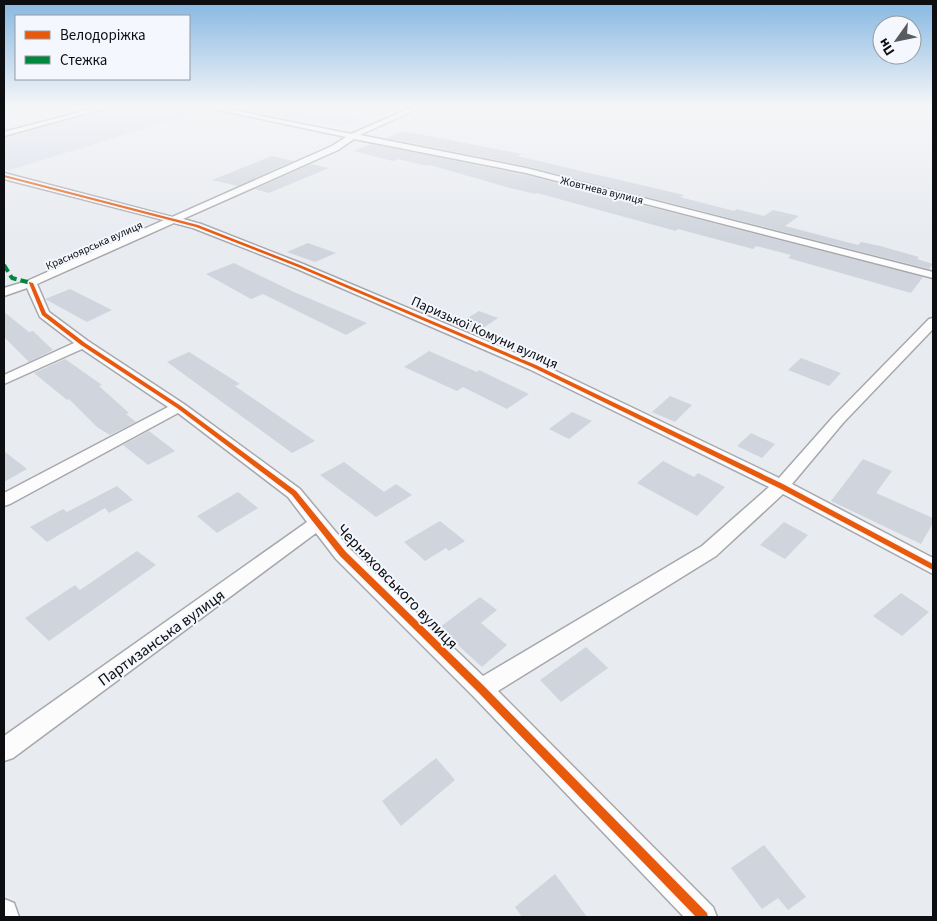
<svg xmlns="http://www.w3.org/2000/svg" width="937" height="921" font-family="'Source Sans 3',sans-serif">
	<style>
		.built { fill: #d8dee9 }
		.building { fill: #d0d5dd }
		.lines { fill: none; stroke-linecap: round; stroke-linejoin: round }
		.minor-casing { stroke: #a6a8ac; stroke-width: 3 }
		.minor { fill: #fcfcfd; fill-rule: evenodd }
		.quiet { stroke: #00873e; stroke-width: 4; stroke-dasharray: 8 4; stroke-linecap: butt }
		.cycleway-casing { stroke: #f4f7fd; stroke-width: 3 }
		.cycleway { fill: #e8590c; fill-rule: evenodd }
		.labels { text-anchor: middle; stroke-width: 4; stroke-linejoin: round; paint-order: stroke }
		.far-street-label { font-size: 11px; fill: #0c0e11; stroke: #f4f7fd }
		.street-label { font-size: 14px; fill: #0c0e11; stroke: #f4f7fd }
		.near-street-label { font-size: 16px; fill: #0c0e11; stroke: #f4f7fd }
	</style>
	<rect width="100%" height="100%" fill="#e8ebf0"/>
	<path class="built" d="M118,107h97l-205,63 -6,-1v-31z
		M232,107h55l74,13 -18,7z"/>
	<path class="building" d="M403,131l119,23 -5,2 167,39 -4,2 54,14 3,-2 27,7 9,-6 26,6 -14,10 73,19 3,-3 19,4 39,11 -2,2 16,5 -4,5 -403,-103 -140,-28z
		M371,144l155,31 397,102 -12,16 -123,-35 3,-3 -35,-9 -3,3 -75,-20 -2,2 -139,-38 -2,1 -25,-6 -80,-23 -3,1 -29,-7 -5,2 -40,-10z
		M272,156l22,5 -56,25 -26,-6z
		M311,164l18,4 -60,25 -15,-4z
		M308,243l28,10 -21,9 -28,-10z
		M234,263l60,29 73,31 -21,12 -83,-41 -12,5 -45,-25z
		M70,289l42,21 -25,12 -42,-23z
		M479,311l19,7 -21,14 -19,-8z
		M4,312l25,20 4,-1 20,19 -24,12 -25,-25z
		M429,351l48,21 2,-2 50,24 -22,15 -44,-22 -6,4 -53,-24z
		M189,352l51,32 -5,2 80,55 -23,12 -125,-91z
		M801,358l40,15 -12,13 -41,-16z
		M65,359l37,26 -3,1 30,27 -3,1 10,8 -26,13 -13,-8 -28,-28 -2,1 -33,-27z
		M670,396l22,9 -17,17 -23,-10z
		M572,412l20,9 -23,18 -20,-10z
		M149,431l26,20 -27,14 -25,-20z
		M751,433l24,11 -13,14 -25,-12z
		M4,451l23,18 -23,13z
		M863,459l29,12 -16,22 57,25v5l-12,21 -90,-43z
		M663,461l31,16 4,-4 27,14 -28,29 -60,-33z
		M344,462l40,30 12,-8 16,11 -36,22 -56,-42z
		M117,486l16,14 -24,13 -4,-5 -58,34 -17,-15 33,-18 4,3z
		M238,492l20,16 -41,25 -20,-17z
		M440,521l25,20 -16,10 -3,-3 -21,13 -21,-19z
		M784,522l24,13 -23,24 -25,-14z
		M137,551l19,14 -107,76 -24,-23 50,-33 5,5z
		M901,593l28,19 -27,24 -29,-20z
		M480,597l17,13 -16,13 26,22 -25,22 -43,-39z
		M586,647l22,21 -47,34 -21,-22z
		M436,758l19,22 -54,46 -19,-25z
		M764,845l42,52 -18,13 -10,-12 -16,11 -31,-41z
		M555,874l32,43h-65l-7,-10z"/>
	<g class="lines">
		<g class="minor-casing">
			<path id="minor" d="M99,107h10l-105,29v-4z
				M205,107h12l134,27 62,-27h8l-61,28 166,33 407,104v6l-407,-105 -172,-34 -16,11 -155,69 18,5 102,40 236,99 240,115 54,-61 96,-98 4,-1v11l-90,94 -51,61 141,74v16l-150,-80 -67,62 -218,135 215,216 4,10h-33l-211,-221 -137,-137 -20,-26 -303,225 -9,3v-25l303,-214 -19,-25 -110,-84 -168,91 -6,2v-13l164,-86 -86,-58 -78,35v-9l70,-32 -34,-26 -13,-29 -23,8v-8l23,-7 137,-61 -160,-41v-6l168,44 160,-71 14,-9zM174,223l19,5 102,40 234,101 240,118 -67,59 -219,130 -133,-127 -50,-60 -116,-85 -96,-63 -39,-29 -12,-28z
				M4,899l10,4 5,14h-15z"/>
		</g>
		<use href="#minor" class="minor"/>
		<path class="quiet" d="M4,265l8,13 19,5"/>
		<g class="cycleway-casing">
			<path id="cycleway" d="M4,175l194,50 102,40 236,100 247,119 150,80v6l-154,-82 -247,-121 -234,-100 -102,-40 -192,-50z
				M29,282l4,1 13,30 39,30 96,63 115,85 50,61 138,134 223,227 1,4h-12l-218,-225 -138,-136 -48,-61 -115,-87 -96,-63 -39,-30 -13,-32z"/>
		</g>
		<use href="#cycleway" class="cycleway"/>
	</g>
	<linearGradient id="sky" x2="0" y2="1"><stop stop-color="#86b7e2"/><stop offset="0.45" stop-color="#f5f6f8"/><stop offset="1" stop-color="#f5f6f8" stop-opacity="0"/></linearGradient>
	<rect width="937" height="236" fill="url(#sky)"/>
	<g class="labels">
		<g class="far-street-label">
			<text transform="translate(602 190) rotate(14)" y="4">Жовтнева вулиця</text>
			<text transform="translate(94 245) rotate(-24)" y="4">Красноярська вулиця</text>
		</g>
		<g class="street-label">
			<text transform="translate(485 332) rotate(24)" y="5">Паризької Комуни вулиця</text>
		</g>
		<g class="near-street-label">
			<text transform="translate(398 586) rotate(46)" y="6">Черняховського вулиця</text>
			<text transform="translate(161 637) rotate(-36)" y="6">Партизанська вулиця</text>
		</g>
	</g>
	<rect width="937" height="921" fill="none" stroke="#0c0e11" stroke-width="10"/>
	<rect x="15" y="15" width="175" height="65" fill="#f4f7fd" stroke="#979a9f"/>
	<rect x="25" y="31" width="25" height="8" fill="#e8590c" stroke="#979a9f"/>
	<text x="60" y="40" font-size="15" fill="#0c0e11">Велодоріжка</text>
	<rect x="25" y="56" width="25" height="8" fill="#00873e" stroke="#979a9f"/>
	<text x="60" y="65" font-size="15" fill="#0c0e11">Стежка</text>
	<g transform="translate(897 40) rotate(237)"><circle r="24" fill="#f4f7fd" stroke="#979a9f"/>
	<path d="M0-4L9 19L0 12L-9 19Z" fill="#595b5f"/>
	<text y="-8" font-size="14" font-weight="bold" text-anchor="middle" fill="#0c0e11">Пн</text>
	</g>
</svg>
